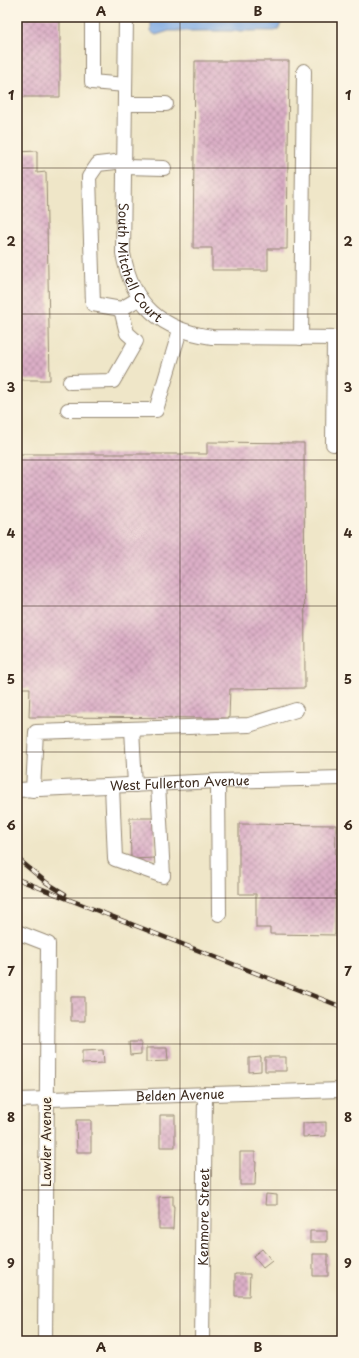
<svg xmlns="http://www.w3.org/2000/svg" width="359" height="1358" font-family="'Playpen Sans',sans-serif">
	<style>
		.water { fill: #7ba9e4; stroke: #5b6a81 }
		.building { fill: url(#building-cross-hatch) }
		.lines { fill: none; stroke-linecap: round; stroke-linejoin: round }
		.minor-casing { stroke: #958873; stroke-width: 16 }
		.minor { stroke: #fff; stroke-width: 14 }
		.rail-casing { stroke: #3b2a1e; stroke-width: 4.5 }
		.rail { stroke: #fcf5e5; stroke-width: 3; stroke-dasharray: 9; stroke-linecap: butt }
		.grid { fill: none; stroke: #3b2a1e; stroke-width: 1; stroke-opacity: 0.55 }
		.labels { text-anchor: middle; stroke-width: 3.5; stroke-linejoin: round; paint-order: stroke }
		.street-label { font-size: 13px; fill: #3b2a1e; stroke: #fcf5e5 }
		.neatline { fill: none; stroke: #3b2a1e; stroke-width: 1.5 }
		.grid-label { font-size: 13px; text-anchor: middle; font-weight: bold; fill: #3b2a1e }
	</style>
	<defs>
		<pattern id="building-cross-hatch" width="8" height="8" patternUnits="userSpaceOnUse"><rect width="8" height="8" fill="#dcafc7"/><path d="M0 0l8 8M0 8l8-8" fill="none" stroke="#b48fa1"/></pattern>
	</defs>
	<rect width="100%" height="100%" fill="#fcf5e5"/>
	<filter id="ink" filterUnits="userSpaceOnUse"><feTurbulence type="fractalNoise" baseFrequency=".025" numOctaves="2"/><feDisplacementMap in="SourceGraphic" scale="8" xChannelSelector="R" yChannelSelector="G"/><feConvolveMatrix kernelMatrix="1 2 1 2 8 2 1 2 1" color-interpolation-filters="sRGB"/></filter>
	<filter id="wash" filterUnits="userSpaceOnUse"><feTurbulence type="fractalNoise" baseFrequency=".012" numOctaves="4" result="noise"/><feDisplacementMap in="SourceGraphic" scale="16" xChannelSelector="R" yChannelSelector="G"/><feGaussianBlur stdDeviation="0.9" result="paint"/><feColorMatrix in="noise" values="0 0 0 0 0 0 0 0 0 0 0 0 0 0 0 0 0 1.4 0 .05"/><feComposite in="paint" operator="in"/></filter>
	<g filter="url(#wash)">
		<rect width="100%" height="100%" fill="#efe6c8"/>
		<path class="water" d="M151,17h133l-6,13 -3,1h-106l-13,4 -5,-3z"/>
		<g id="blocks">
			<path class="building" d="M17,17h43v80h-43z
				M195,61h94l-2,188h-19v21h-56v-22h-19z
				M37,151v22l9,-1 4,208h-33v-228z
				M207,442l97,1 1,245 -75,1 -1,29 -200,-1 1,-29h-13v-234h190z
				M130,818h23l2,40 -24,1z
				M239,824l97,1 -1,110 -65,-1v-6h-14v-34h-17z
				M71,997h14v24h-14z
				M129,1042h12v12l-11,1z
				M146,1048h21l1,13 -22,1z
				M103,1050l1,13 -22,1v-13z
				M261,1057v14l-12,1v-14z
				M265,1057h21v14h-21z
				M160,1115h15v32h-15z
				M76,1120h15v32h-14z
				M326,1122v14l-23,1v-14z
				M240,1152h15v10h1l-1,23h-15z
				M266,1194l11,1v10h-12z
				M173,1196v10h1l-1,23h-14v-32z
				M310,1231h17v11h-17z
				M262,1249l10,12 -9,7 -10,-12z
				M313,1254h15v22h-15z
				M235,1274h15l-1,22h-14z"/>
		</g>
	</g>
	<g filter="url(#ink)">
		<use href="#blocks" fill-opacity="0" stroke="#958873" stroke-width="1"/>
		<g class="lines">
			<g class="minor-casing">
				<g id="minor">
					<path d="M92,17v65l33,3"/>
					<path id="s1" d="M126,17l-3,236c9,52 38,77 89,84l130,1"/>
					<path d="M125,104h41"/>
					<path d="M124,167l40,1"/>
					<path d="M121,309l-28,-5 -4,-127 9,-13 26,-3"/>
					<path d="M301,338l3,-267"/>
					<path d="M334,338l-1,106h9"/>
					<path d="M70,382l43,-1 23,-40 -9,-8 -6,-24 19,-11"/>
					<path d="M68,410h88l24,-80"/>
					<path d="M132,729l3,56"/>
					<path d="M218,781l1,133"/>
					<path d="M112,786l3,73 48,17 -5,-92"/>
					<path id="s2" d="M17,790l201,-9 124,-3"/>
					<path d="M33,790l3,-58 213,-7 47,-15"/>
					<path d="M17,932l31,12 -3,397"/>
					<path id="s3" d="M17,1100l325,-10"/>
					<path id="s4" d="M202,1341l3,-247"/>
				</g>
			</g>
			<use href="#minor" class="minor"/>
			<g class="rail-casing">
				<path id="rail" d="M17,858l30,25 18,11
					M17,879l325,128"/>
			</g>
			<use href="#rail" class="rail"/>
		</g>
	</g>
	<path class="grid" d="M180,17v1324M17,168h325M17,314h325M17,460h325M17,606h325M17,752h325M17,898h325M17,1044h325M17,1190h325"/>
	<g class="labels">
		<g class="street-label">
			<text dy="5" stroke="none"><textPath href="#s1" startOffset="250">South Mitchell Court</textPath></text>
			<text dy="5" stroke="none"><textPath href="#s2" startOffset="163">West Fullerton Avenue</textPath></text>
			<text dy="5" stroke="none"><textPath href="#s3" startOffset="163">Belden Avenue</textPath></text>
			<text transform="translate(46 1142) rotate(-90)" y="5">Lawler Avenue</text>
			<text dy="5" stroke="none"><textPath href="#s4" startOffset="124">Kenmore Street</textPath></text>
		</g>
	</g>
	<rect width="359" height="1358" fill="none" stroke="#fcf5e5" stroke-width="44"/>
	<rect x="22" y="22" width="315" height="1314" class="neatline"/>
	<g class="grid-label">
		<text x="101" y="16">A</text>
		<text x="258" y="16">B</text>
		<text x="11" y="100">1</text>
		<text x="348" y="100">1</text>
		<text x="11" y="246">2</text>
		<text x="348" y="246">2</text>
		<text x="11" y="392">3</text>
		<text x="348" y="392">3</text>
		<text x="11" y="538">4</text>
		<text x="348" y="538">4</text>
		<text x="11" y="684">5</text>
		<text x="348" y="684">5</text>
		<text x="11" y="830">6</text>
		<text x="348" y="830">6</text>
		<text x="11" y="976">7</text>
		<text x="348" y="976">7</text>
		<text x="11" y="1122">8</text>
		<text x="348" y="1122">8</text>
		<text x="11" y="1268">9</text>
		<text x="348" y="1268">9</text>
		<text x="101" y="1352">A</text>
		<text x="258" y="1352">B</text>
	</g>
</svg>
